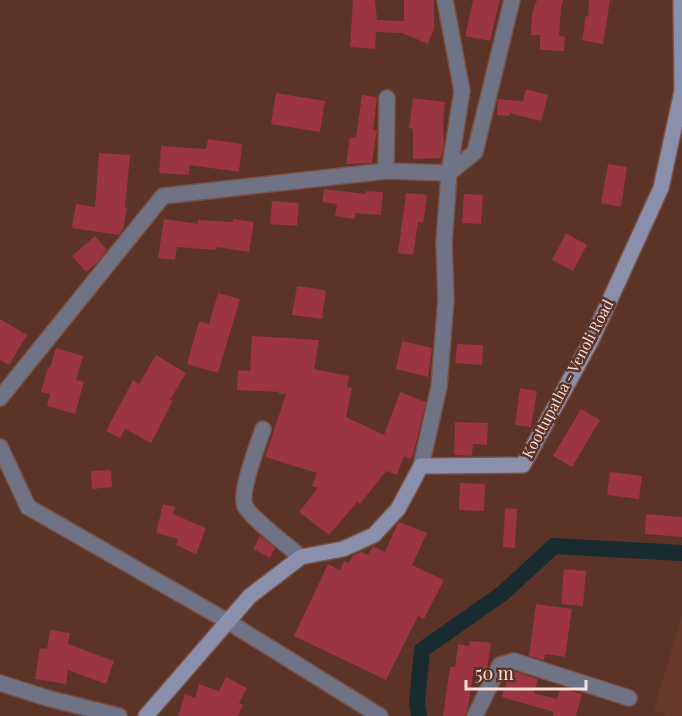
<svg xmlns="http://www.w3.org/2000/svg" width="682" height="716" font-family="'Playfair Display',serif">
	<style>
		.built { fill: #68392b }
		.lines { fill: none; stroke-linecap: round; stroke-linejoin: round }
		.canal { stroke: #182b31; stroke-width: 16 }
		.building { fill: #9b3541 }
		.street-casing { stroke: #785247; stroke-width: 18 }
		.secondary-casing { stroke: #785247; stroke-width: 18 }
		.street { stroke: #707385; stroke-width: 15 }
		.secondary { stroke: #8a8fab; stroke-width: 15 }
		.labels { text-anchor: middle; stroke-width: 5; stroke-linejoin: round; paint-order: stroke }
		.street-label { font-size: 15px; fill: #fae0d8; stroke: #5b3327 }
	</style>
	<rect width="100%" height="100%" fill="#5b3327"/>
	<path class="built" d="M682,615v101h-15l-13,-7z"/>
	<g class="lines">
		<path class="canal" d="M419,716l-2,-13 5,-53 81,-57 51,-47 128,7"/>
	</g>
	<path class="building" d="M353,0h22l2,20 27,1v-21h30v29l-6,15 -26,-11 -26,-1 -1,17 -25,-2z
		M473,0h27l-10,41 -25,-5z
		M537,0h26l-2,7 -2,29 6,1 -1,14 -24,-1v-15h-9l1,-22z
		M589,0h21l-7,44 -21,-4 4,-24h2z
		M526,89l22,6 -7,26 -31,-8v3l-13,-1 1,-16 25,2z
		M276,93l49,8 -5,31 -49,-8z
		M362,95l15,2 -4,33h4l-5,33 -26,1 4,-27 6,1z
		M413,98l32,4 -2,21 1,22 -3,13 -28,1v-30l-4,-1z
		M208,139l34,5 -3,28 -49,-7 -1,10 -30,-2 2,-27 45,3z
		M99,153l31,2 -5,53h2l-4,21 -4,6 -47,-7 4,-24 19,3z
		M608,164l19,3 -6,40 -20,-4z
		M324,189l42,5v-3l17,1 -2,23 -26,-2v6l-20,-3 2,-12 -15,-2z
		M406,193l21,2 -4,28 -5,-1 -5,33 -15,-2z
		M464,194l19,1 -2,29 -19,-1z
		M272,201l27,2 -2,23 -27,-2z
		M164,219l34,5v-4l35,2v-3l21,3 -5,30 -32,-5 -1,3 -39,-3 -2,13 -17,-2z
		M566,233l21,12 -14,26 -21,-11z
		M95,236l12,14 -12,15 -9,7 -14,-16z
		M297,286l29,4 -4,29 -30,-4z
		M218,293l22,6 -22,74 -31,-9 12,-43 10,3z
		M0,319l27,16 -18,30 -9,-5z
		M252,336l67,4 -5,29 35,7 -2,11 5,1 -6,29 38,18 16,-43 26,10 -12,49 -3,8 -7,-3 -7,19 -11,-4 -26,33 -3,-2 -28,33 -30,-23 19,-24 -6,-2 5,-13 -52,-16 21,-63h-7v-2l-42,-2 1,-20 12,1z
		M402,341l30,7 -4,29 -32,-8z
		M457,344l26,1 -1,20 -27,-2z
		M56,348l27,8 -7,24 8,2 -9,32 -28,-8 3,-12 -9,-2 7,-25 2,1z
		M156,355l30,18 -16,27 3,1 -22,42 -26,-14 -5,9 -14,-7 27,-51 6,4z
		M520,388l17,3 -6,36 -16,-2z
		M581,409l19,11 -28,47 -19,-11z
		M455,422l33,1 -1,22 -14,-1 -1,12 -18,-1z
		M111,470l1,17 -20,2 -1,-18z
		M610,472l32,4 -3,23 -32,-4z
		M460,483l25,1 -1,27 -25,-1z
		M163,504l12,3 -2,7 33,14 -10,26 -20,-9 2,-6 -22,-6z
		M505,508l12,1 -2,39 -12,-1z
		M646,514l36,3v20l-37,-3z
		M399,522l28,11 -15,32 32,15 -20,39 -6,-3 -32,64 -92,-44 34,-72 12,6 4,-9 5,2 4,-8 8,-3 7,3 5,-9 12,6 12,-27z
		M260,536l15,12 -5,10 -17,-9z
		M564,569l22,2 -3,35 -22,-2z
		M536,604l36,5 -7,48 -20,-3 -1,6 -15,-4z
		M50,630l20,3 -2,11 46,17 -8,23 -38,-14 -2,14 -31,-5 5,-31 7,1z
		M470,641l21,2 -4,26 -13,-2 -6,41 -3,8h-22l7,-49h5l3,-23 11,2z
		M514,671l24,8 -4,14 23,6 4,-11 21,6 -6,22h-23l1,-4 -52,-15 7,-25z
		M226,677l21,11 -8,15 4,2 -5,11h-60l7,-22 10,4 4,-14 20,7z"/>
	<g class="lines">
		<g class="street-casing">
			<path id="street" d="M386,171l1,-73
				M0,398l163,-202 223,-25 63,2 13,-82 -17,-91
				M263,429c-5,16 -24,63 -18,77 6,12 44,41 56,51
				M0,447l28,60 199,114 153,95
				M421,466l18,-79 7,-88 -2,-56 5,-70 26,-21 37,-152
				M0,683l47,15 72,18
				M475,716l25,-51 14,-4 115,37"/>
		</g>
		<g class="secondary-casing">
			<path id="secondary" d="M146,716l104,-120 51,-39 42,-8 31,-14 24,-26 23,-43 102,-1 68,-124 70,-153 21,-97 -1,-91"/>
		</g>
		<use href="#street" class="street"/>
		<use href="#secondary" class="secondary"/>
	</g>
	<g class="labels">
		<g class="street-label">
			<text transform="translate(568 379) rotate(-62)" y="5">Koottupatha - Venoli Road</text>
		</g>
	</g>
	<path d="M466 680v9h120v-9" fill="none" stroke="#fae0d8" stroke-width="3"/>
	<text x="475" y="680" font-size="18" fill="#fae0d8" stroke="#5b3327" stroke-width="4.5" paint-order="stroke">50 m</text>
</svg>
